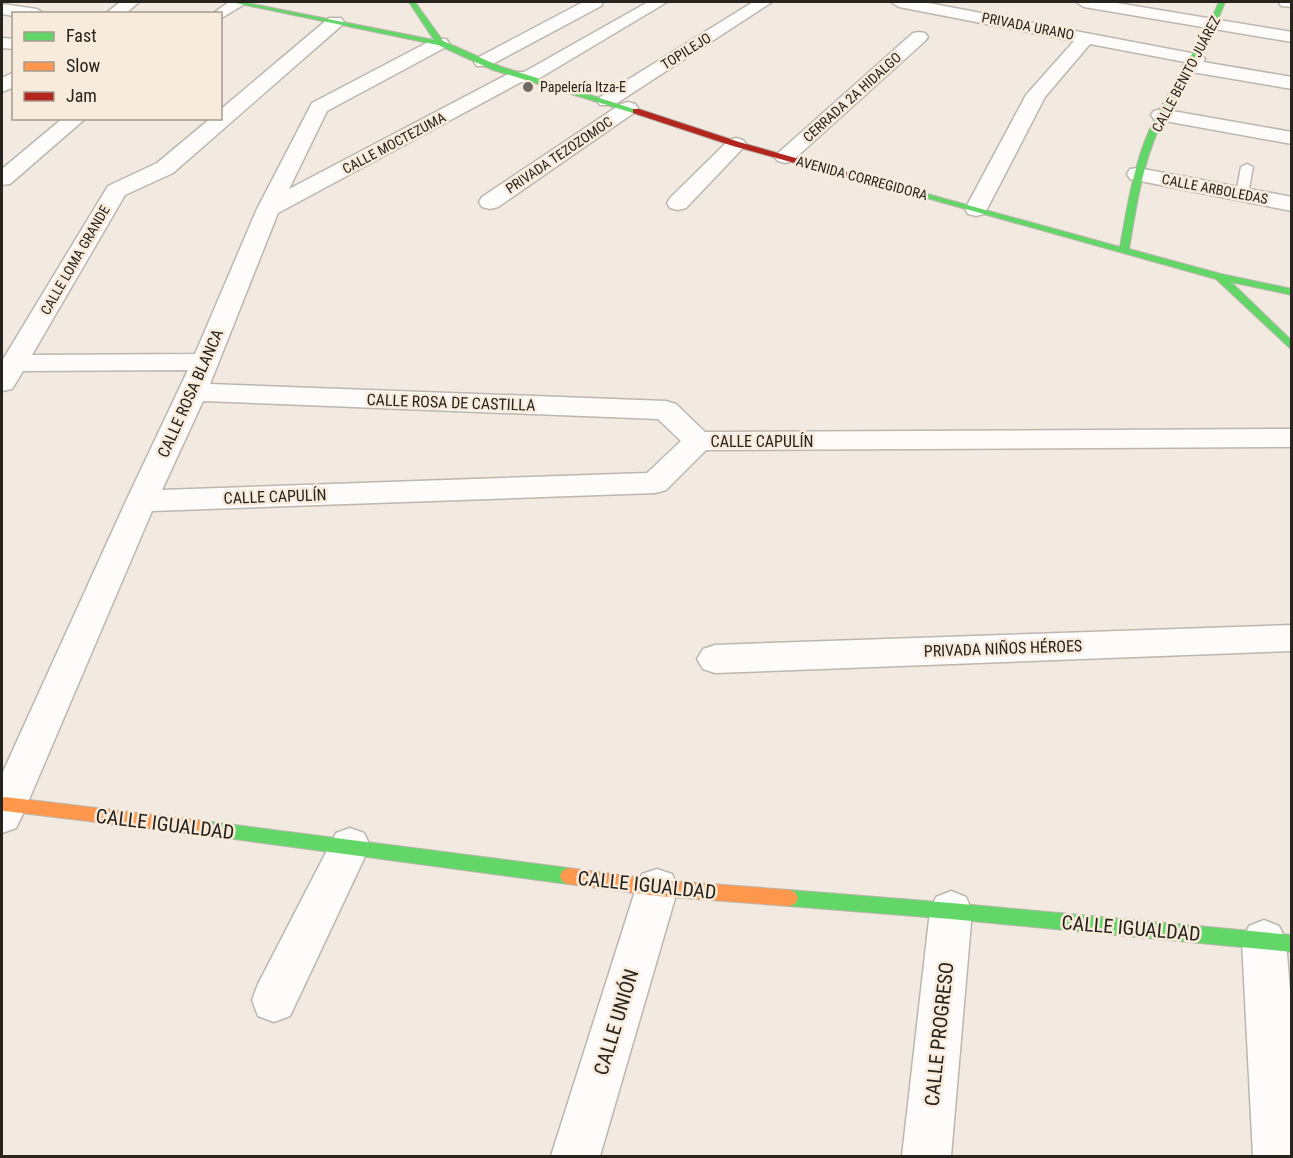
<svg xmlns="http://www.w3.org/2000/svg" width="1293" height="1158" font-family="'Roboto Condensed',sans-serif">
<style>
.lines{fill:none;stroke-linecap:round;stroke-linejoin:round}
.lane-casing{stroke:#bcb6af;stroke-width:3}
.street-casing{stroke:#bcb6af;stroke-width:3}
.fast-casing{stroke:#bcb6af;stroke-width:2}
.slow-casing{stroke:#bcb6af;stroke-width:2}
.jam-casing{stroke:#bcb6af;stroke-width:2}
.lane{fill:#fdfcfa;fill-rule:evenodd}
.street{fill:#fdfcfa;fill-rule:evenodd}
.fast{fill:#63d668;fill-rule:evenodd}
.slow{fill:#ff974d;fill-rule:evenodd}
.jam{fill:#b3261e;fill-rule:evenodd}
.poi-dot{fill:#6e6962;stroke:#f8ebdb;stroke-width:2}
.labels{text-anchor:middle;stroke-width:5;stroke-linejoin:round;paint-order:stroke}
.far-street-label{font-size:14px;fill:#27231d;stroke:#f8ebdb}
.far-poi-label{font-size:14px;fill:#27231d;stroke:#f8ebdb;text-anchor:start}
.street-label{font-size:16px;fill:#27231d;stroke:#f8ebdb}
.near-street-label{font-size:20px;fill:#27231d;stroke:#f8ebdb}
</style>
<rect width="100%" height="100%" fill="#f2eae1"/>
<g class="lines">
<defs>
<path id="lane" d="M1247 164 1253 167 1248 194 1242 198 1236 194 1241 167Z"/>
<g id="street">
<path d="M120 2H139L125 14H105Z"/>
<path d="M229 2H248L220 19V14H212Z"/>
<path d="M583 2H603L601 6 489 66H477L474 62 477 58Z"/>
<path d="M648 2H667L533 82H521L278 213 210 384 666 401 676 404 705 432 1292 429V447L706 450 666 490 655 493 152 511 22 816 16 828 2 833V774L126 501 188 370 23 371 12 389 2 391V361L108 186 157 163 211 118H220V110L329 18H341L344 22 341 26 173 173 125 195 32 355 195 354 257 209 312 103 434 39H446L449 43 446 47 327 111 289 189 512 72H524ZM203 401 658 419 681 441 647 473 162 490Z"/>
<path d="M753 2H772L614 105H600L597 101 600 97Z"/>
<path d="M891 2H923L1196 54 1202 55 1205 59 1203 62 1292 77V89L1192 72 1185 70 1183 66 1185 62 1090 44 1045 97 987 209 984 214 976 216 968 214 965 209 1026 95 1074 41 899 7Z"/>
<path d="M1076 2H1111L1292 32V42L1084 7Z"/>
<path d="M1279 2H1292V7L1281 6Z"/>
<path d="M2 4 37 9 45 14H14V16L2 14Z"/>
<path d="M919 32 925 33 928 37 925 41 792 161 785 163 778 161 774 157 778 153 913 33Z"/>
<path d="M2 38 14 39V49L2 48Z"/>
<path d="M14 72V87L2 92V78Z"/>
<path d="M628 102 635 104 638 108 635 112 498 207 490 209 482 207 479 202 482 197 621 104Z"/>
<path d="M1161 109 1292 132V144L1154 119 1151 115 1154 111Z"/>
<path d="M63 118H86L10 184 2 185V169Z"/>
<path d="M736 138 743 140 746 144 743 148 686 208 678 210 670 208 667 203 670 198 729 140Z"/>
<path d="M1138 168 1292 197V211L1130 179 1127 174 1130 169Z"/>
<path d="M1292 625V651L715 673 703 669 697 659 703 649 715 645Z"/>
<path d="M350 828 364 833 370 846 290 1016 274 1022 258 1016 252 1000 258 984 336 833Z"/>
<path d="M657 869 672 874 678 888 600 1156H551L636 888 642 874Z"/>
<path d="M951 891 966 897 972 911 951 1156H902L930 911 936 897Z"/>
<path d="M1264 920 1279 926 1286 941 1292 1015V1156H1253L1242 941 1249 926Z"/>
</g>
<g id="fast">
<path d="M231 2H242L434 40 409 2H415L443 41 499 66 640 111 633 113 493 70 438 45Z"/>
<path d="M1219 2H1225C1208 47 1179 85 1159 128 1142 166 1136 208 1129 249L1221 274 1292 289V295L1231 282 1292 341V350L1216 279 905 192 913 190 1120 247C1127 208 1133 168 1149 131 1169 86 1200 48 1219 2Z"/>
<path d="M204 821 568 868 574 871 576 876 574 881 568 884 204 835 198 833 196 828 198 823Z"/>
<path d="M789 890 951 903 1292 935V952L951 919 789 906 783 904 780 898 783 892Z"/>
</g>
<g id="slow">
<path d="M5 797 204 821 210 823 212 828 210 833 204 835 5 811 2 810V798Z"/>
<path d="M568 868 657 880 789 890 795 892 798 898 795 904 789 906 657 896 568 884 562 881 560 876 562 871Z"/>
</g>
<path id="jam" d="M633 109H639L739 142 915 192 907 194 733 146 633 113Z"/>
</defs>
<use href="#lane" class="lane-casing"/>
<use href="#street" class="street-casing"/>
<use href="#fast" class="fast-casing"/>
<use href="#slow" class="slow-casing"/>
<use href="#jam" class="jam-casing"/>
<use href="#lane" class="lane"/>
<use href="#street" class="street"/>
<use href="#fast" class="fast"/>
<use href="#slow" class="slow"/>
<use href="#jam" class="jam"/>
</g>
<circle class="poi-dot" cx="528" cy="87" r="6"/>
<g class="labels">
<g class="far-street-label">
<text transform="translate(1028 26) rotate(11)" y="5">PRIVADA URANO</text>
<text transform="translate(686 51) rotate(-32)" y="5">TOPILEJO</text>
<text transform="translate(1186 74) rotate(-62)" y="5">CALLE BENITO JUÁREZ</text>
<text transform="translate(852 97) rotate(-42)" y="5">CERRADA 2A HIDALGO</text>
<text transform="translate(394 143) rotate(-28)" y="5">CALLE MOCTEZUMA</text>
<text transform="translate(559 155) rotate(-34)" y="5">PRIVADA TEZOZOMOC</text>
<text transform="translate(862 178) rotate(15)" y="5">AVENIDA CORREGIDORA</text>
<text transform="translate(1215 189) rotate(11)" y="5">CALLE ARBOLEDAS</text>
<text transform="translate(75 260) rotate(-60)" y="5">CALLE LOMA GRANDE</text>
</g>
<g class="far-poi-label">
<text x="540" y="92">Papelería Itza-E</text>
</g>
<g class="street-label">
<text transform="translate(190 393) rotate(-66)" y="6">CALLE ROSA BLANCA</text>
<text transform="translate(451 402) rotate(2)" y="6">CALLE ROSA DE CASTILLA</text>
<text x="762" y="447">CALLE CAPULÍN</text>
<text transform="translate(275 496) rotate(-2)" y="6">CALLE CAPULÍN</text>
<text transform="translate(1003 648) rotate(-2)" y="6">PRIVADA NIÑOS HÉROES</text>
</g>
<g class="near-street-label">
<text transform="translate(165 824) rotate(7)" y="7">CALLE IGUALDAD</text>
<text transform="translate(647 885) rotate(6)" y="7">CALLE IGUALDAD</text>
<text transform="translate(1131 928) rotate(5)" y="7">CALLE IGUALDAD</text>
<text transform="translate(616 1022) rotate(-73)" y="7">CALLE UNIÓN</text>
<text transform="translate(939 1034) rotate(-84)" y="7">CALLE PROGRESO</text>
</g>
</g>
<rect width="1293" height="1158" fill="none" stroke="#27231d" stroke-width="6"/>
<rect x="12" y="12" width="210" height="108" fill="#f8ebdb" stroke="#a49b8f" stroke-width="1.5"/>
<rect x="24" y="32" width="30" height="9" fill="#63d668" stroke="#a49b8f" stroke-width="1.5"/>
<text x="66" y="42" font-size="18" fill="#27231d">Fast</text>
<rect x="24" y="62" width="30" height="9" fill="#ff974d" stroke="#a49b8f" stroke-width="1.5"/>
<text x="66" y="72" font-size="18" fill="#27231d">Slow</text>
<rect x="24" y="92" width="30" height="9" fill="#b3261e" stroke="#a49b8f" stroke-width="1.5"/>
<text x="66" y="102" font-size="18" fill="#27231d">Jam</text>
</svg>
